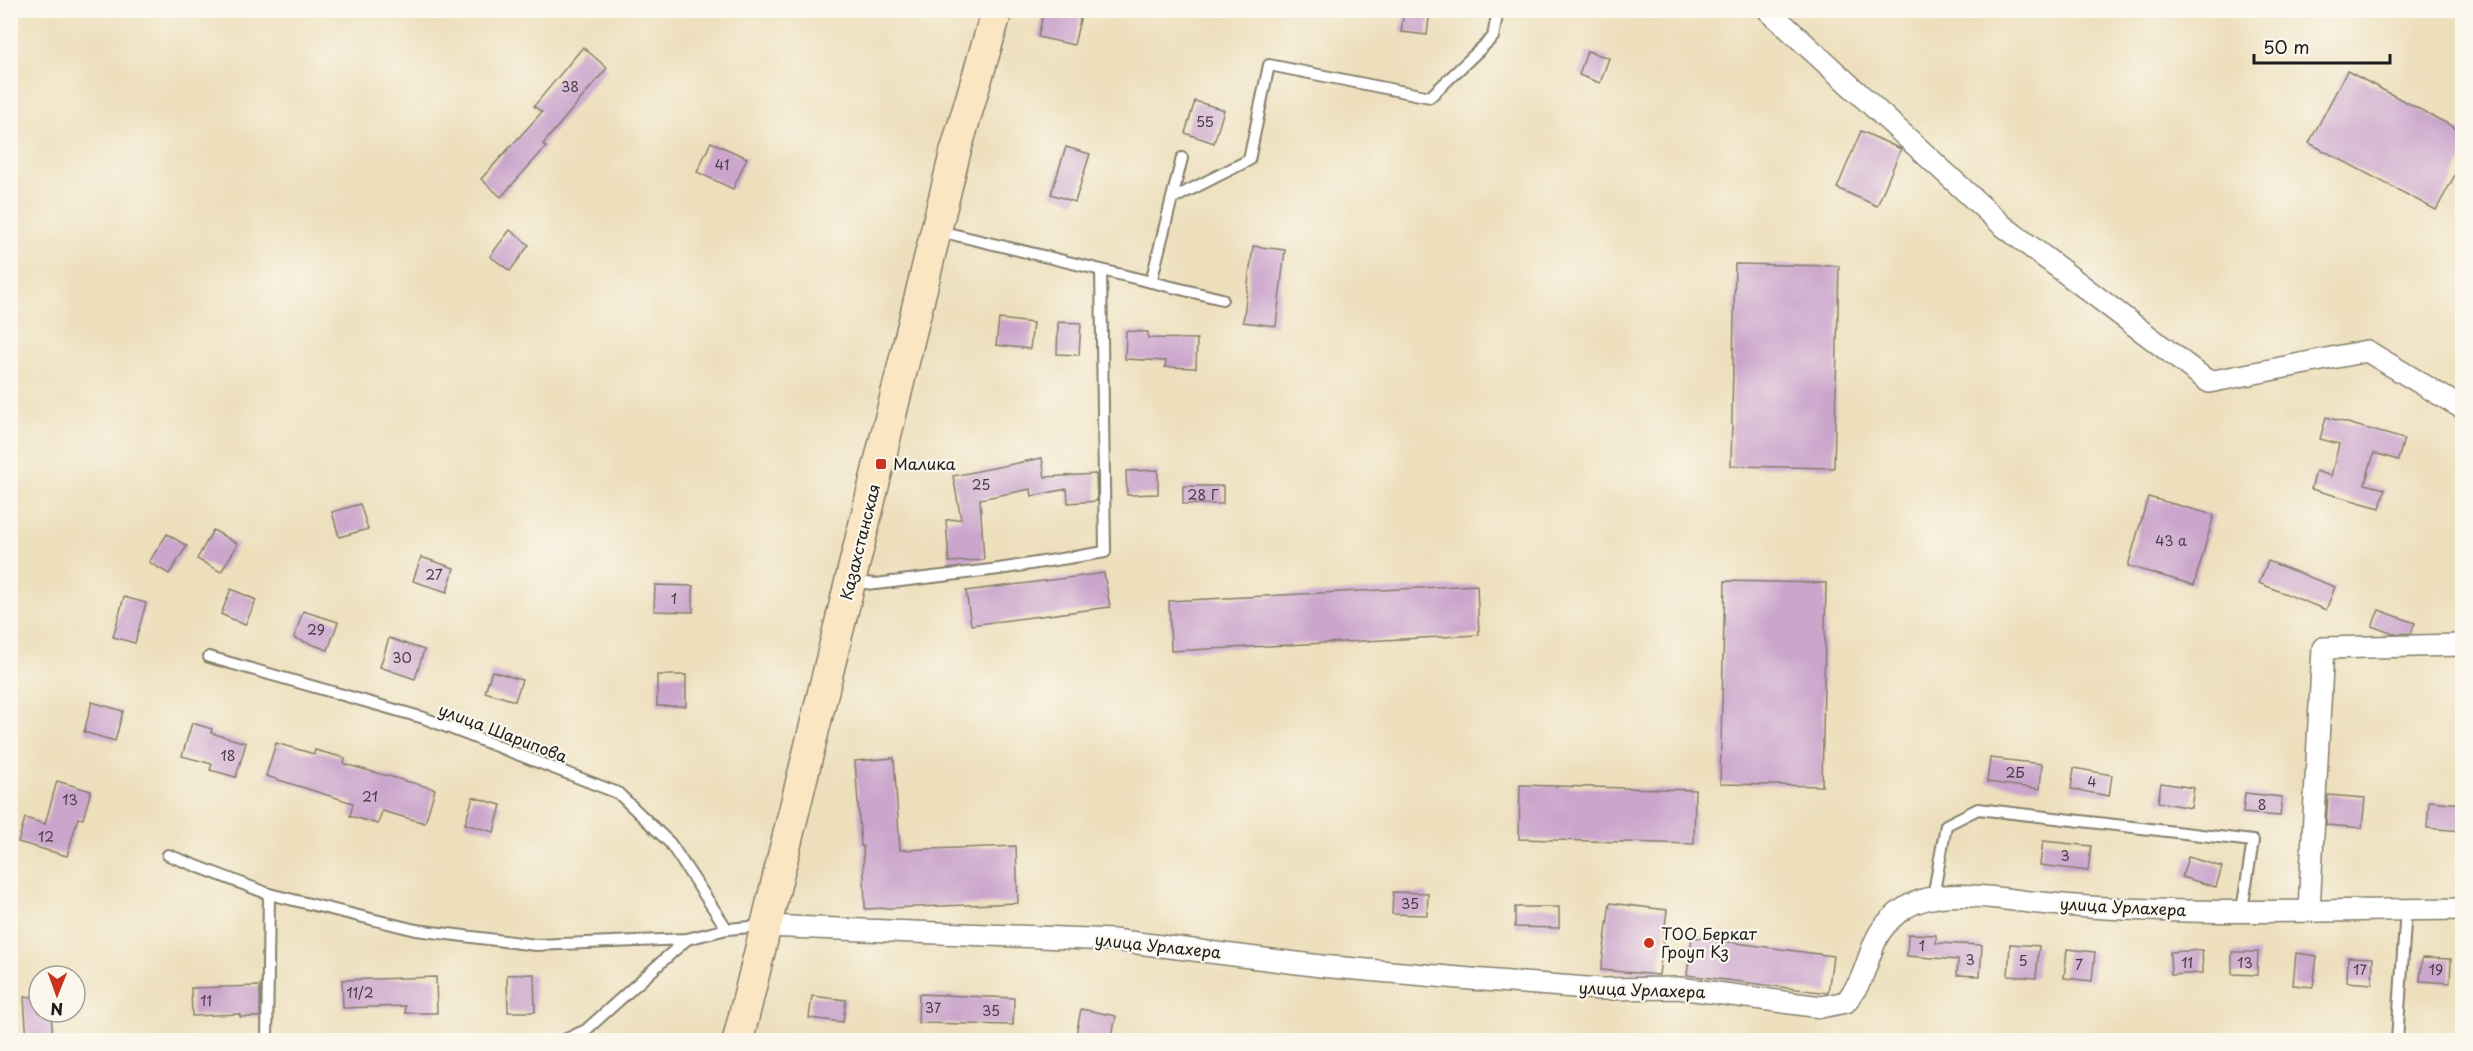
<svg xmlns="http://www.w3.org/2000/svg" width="2473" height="1051" font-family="'Playpen Sans',sans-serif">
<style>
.building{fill:#cba5cc}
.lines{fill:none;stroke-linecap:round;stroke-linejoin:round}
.service-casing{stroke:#847e6c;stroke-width:14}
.minor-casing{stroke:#847e6c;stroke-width:24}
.secondary-casing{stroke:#847e6c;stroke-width:33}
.service{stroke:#fff;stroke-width:10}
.minor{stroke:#fff;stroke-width:21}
.secondary{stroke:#fbe6c4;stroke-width:30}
.poi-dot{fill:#c8321e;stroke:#fbf7ec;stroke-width:2}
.labels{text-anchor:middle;stroke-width:4.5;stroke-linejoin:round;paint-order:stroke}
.number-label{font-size:14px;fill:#483e48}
.poi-label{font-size:16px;fill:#1c1c1c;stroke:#fbf7ec;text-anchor:start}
.street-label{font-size:16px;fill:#1c1c1c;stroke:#fbf7ec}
</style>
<rect width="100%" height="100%" fill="#fbf7ec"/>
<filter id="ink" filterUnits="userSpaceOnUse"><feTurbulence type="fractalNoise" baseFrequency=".0167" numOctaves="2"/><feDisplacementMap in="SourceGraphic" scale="12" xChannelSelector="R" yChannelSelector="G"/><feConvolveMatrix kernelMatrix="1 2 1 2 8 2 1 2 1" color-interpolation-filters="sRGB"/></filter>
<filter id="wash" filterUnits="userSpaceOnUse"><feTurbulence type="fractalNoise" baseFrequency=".008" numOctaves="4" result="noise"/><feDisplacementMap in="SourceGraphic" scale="24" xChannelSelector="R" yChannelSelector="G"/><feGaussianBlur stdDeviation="1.35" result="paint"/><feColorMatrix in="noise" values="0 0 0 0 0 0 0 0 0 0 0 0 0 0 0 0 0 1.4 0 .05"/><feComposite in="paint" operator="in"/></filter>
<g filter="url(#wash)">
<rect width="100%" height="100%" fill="#eddfbc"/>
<g id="blocks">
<g class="building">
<path d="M1044 10H1061L1081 15 1074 45 1038 37Z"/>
<path d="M1404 10H1430L1427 35 1401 32Z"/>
<path d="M583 47 607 68 543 144 546 147 501 197 481 179 542 112 534 106Z"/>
<path d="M1587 51 1609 58 1600 83 1579 75Z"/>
<path d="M2347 71 2463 132V160L2436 210 2309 143Z"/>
<path d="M1195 101 1224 110 1214 143 1185 133Z"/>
<path d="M1861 131 1901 149 1877 206 1837 188Z"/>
<path d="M711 142 747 158 733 189 697 172Z"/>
<path d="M1066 147 1090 154 1075 202 1051 194Z"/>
<path d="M510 230 529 245 510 271 490 256Z"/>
<path d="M1253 246 1285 250 1276 326 1243 322Z"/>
<path d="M1735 264 1839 266 1834 468 1731 466Z"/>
<path d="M999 319 1033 323 1030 349 996 345Z"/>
<path d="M1058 322 1081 323 1079 355 1057 354Z"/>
<path d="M1126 331 1148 332V338L1197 339 1196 368 1165 367 1166 361 1125 359Z"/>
<path d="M2326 417 2404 439 2398 460 2374 453 2365 484 2385 489 2380 508 2311 489 2316 471 2331 476 2339 444 2320 439Z"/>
<path d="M1042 458 1045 477 1096 474 1097 501 1068 503 1067 489 1032 496 1031 489 980 499 984 560 949 562 946 520 961 519 953 476Z"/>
<path d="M1158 470V494L1127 495 1126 471Z"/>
<rect x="1183" y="486" width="40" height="18"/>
<path d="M2148 497 2214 515 2194 585 2128 566Z"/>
<path d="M360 504 368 529 339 537 332 512Z"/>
<path d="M213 530 238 544 221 572 197 559Z"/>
<path d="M167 534 187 546 169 574 149 562Z"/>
<path d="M421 557 454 568 447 592 413 581Z"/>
<path d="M2268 561 2335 587 2326 610 2259 583Z"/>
<path d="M1104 573 1110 607 971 625 966 591Z"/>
<path d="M1725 581 1826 583 1822 786 1720 784Z"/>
<path d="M655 585 693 586V612L654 611Z"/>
<path d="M1477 585 1479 635 1171 651 1169 601Z"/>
<path d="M231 589 256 600 245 625 221 614Z"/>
<path d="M124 597 146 603 135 643 113 637Z"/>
<path d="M2379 610 2415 623 2411 633 2393 634 2372 626Z"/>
<path d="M303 611 338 622 328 650 294 638Z"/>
<path d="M389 638 424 650 415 679 380 667Z"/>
<path d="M492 671 522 680 515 701 485 692Z"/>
<rect x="657" y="675" width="29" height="31"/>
<path d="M92 702 123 711 115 741 84 732Z"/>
<path d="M192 723 212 729 211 733 246 743 236 777 210 770 212 764 182 756Z"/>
<path d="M276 743 314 754 315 750 345 758 344 764 435 789 425 823 382 811 378 824 350 816 353 803 266 776Z"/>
<path d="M894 758 900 850 1016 846 1018 903 865 909 863 846H861L855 761Z"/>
<path d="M1990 758 2042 764 2040 789 1987 782Z"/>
<path d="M2074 768 2112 775 2109 796 2071 789Z"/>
<path d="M57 781 91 791 83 819 78 818 67 856 18 842 25 818 45 824Z"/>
<path d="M2161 783 2194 788 2191 808 2158 802Z"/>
<path d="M1520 785 1695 790 1694 844 1519 839Z"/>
<path d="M2245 793 2282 797 2280 816 2243 813Z"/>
<path d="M2328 795 2365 798 2362 828 2326 825Z"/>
<path d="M473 797 501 805 494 832 465 824Z"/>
<path d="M2429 801 2462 804 2460 831 2427 828Z"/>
<path d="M2043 841 2091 846 2088 871 2040 865Z"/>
<path d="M2188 857 2222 867 2216 887 2182 877Z"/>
<path d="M1393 892 1428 893 1427 915 1392 914Z"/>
<path d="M1610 903 1667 910 1659 975 1601 970Z"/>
<path d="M1515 907H1559V928L1515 927Z"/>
<path d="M1908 934 1936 935V943L1982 945 1980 976 1957 975 1958 960 1907 956Z"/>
<path d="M1692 937 1833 956 1828 993 1687 975Z"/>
<path d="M2010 944 2039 946 2036 978 2008 976Z"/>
<path d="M2067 949 2095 952 2092 981 2064 978Z"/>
<path d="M2202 950 2203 973 2171 975 2170 952Z"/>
<path d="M2232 952H2258L2257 975 2232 974Z"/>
<path d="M2296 953 2317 956 2313 987 2293 985Z"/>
<path d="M2348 957 2373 958 2372 984 2347 982Z"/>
<path d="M2422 958 2451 959 2450 983 2420 981Z"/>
<path d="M534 974 535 1012H508L507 975Z"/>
<path d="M436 977 437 1013H405V1006L343 1008 342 980Z"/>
<path d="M260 986V1017H240V1014L192 1016 191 988Z"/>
<path d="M919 994 1014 998 1013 1025 918 1023Z"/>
<path d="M39 996V1012H51L53 1041H27L24 997Z"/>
<path d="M812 996 846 1000 843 1022 809 1018Z"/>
<path d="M1081 1009 1116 1016 1111 1041 1076 1035Z"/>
</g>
</g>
</g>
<g filter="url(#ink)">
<use href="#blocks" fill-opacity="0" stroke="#847e6c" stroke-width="1.5"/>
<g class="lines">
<defs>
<g id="service">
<path d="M1172 199 1249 160 1269 65 1430 97 1493 37 1498 10"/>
<path d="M939 231 1222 299"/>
<path d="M1151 282 1182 158"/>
<path d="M853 582 876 584 999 569 1105 552 1101 270"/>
<path d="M209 657 424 718 618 793 670 843 727 929"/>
<path d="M168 855 269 894 416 930 536 945 687 939 727 929 763 926"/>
<path d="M1933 897 1946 825 1978 809 2253 841 2242 910"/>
<path d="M267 1040 269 894"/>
<path d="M564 1040 586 1030 687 939"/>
<path d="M2397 1040 2406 909"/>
</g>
<g id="minor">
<path d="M1768 10 2002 225 2209 382 2367 351 2462 408"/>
<path d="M2309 910 2323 648 2462 645"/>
<path d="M765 926 1113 940 1321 966 1471 979 1600 989 1679 988 1821 1007 1846 1002C1850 996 1855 990 1859 983 1874 952 1871 930 1905 908 1938 887 1994 898 2030 902 2174 917 2319 910 2462 909"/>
</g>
<path id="secondary" d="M738 1040 955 153 997 10"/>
</defs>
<use href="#service" class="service-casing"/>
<use href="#minor" class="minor-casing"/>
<use href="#secondary" class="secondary-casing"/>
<use href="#service" class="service"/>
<use href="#minor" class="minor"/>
<use href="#secondary" class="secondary"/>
</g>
</g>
<g class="poi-dot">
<rect x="875" y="458" width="12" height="12" rx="3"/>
<circle cx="1649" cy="943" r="6"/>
</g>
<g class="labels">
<g class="number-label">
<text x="570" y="92">38</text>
<text x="1205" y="127">55</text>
<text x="722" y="170">41</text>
<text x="981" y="490">25</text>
<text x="1203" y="500">28 Г</text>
<text x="2171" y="546">43 а</text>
<text x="434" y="580">27</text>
<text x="674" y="604">1</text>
<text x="316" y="635">29</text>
<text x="402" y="663">30</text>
<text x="228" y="761">18</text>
<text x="2015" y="778">2Б</text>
<text x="2092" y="787">4</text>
<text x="370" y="802">21</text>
<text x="70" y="805">13</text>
<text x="2262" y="810">8</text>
<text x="46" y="842">12</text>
<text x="2065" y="861">3</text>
<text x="1410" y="909">35</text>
<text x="1922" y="951">1</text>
<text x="1970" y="965">3</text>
<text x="2023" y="966">5</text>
<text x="2187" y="968">11</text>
<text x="2245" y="968">13</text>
<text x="2079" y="970">7</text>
<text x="2360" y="975">17</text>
<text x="2436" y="975">19</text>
<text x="360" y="998">11/2</text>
<text x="206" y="1006">11</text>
<text x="933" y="1013">37</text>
<text x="991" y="1016">35</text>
</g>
<g class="poi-label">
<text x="893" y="470">Малика</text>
<text x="1661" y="940">ТОО Беркат<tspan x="1661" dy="18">Гроуп Кз</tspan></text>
</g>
<g class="street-label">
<text transform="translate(860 542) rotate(-76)" y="6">Казахстанская</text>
<text transform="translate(503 733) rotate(21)" y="6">улица Шарипова</text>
<text transform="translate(2123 907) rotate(3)" y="6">улица Урлахера</text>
<text transform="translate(1158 946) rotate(6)" y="6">улица Урлахера</text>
<text transform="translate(1642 990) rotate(2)" y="6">улица Урлахера</text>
</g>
</g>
<rect width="2473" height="1051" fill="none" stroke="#fbf7ec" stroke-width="36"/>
<g transform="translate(57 994) rotate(181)"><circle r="28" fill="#fbf7ec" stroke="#a29f99" stroke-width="1.5"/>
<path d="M0-4.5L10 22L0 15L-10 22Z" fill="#c8321e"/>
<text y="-9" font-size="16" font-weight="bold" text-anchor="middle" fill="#1c1c1c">N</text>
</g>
<path d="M2254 54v9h136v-9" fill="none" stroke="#1c1c1c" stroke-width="3"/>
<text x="2263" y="54" font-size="18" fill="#1c1c1c" stroke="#fbf7ec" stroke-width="4.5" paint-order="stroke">50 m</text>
</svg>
